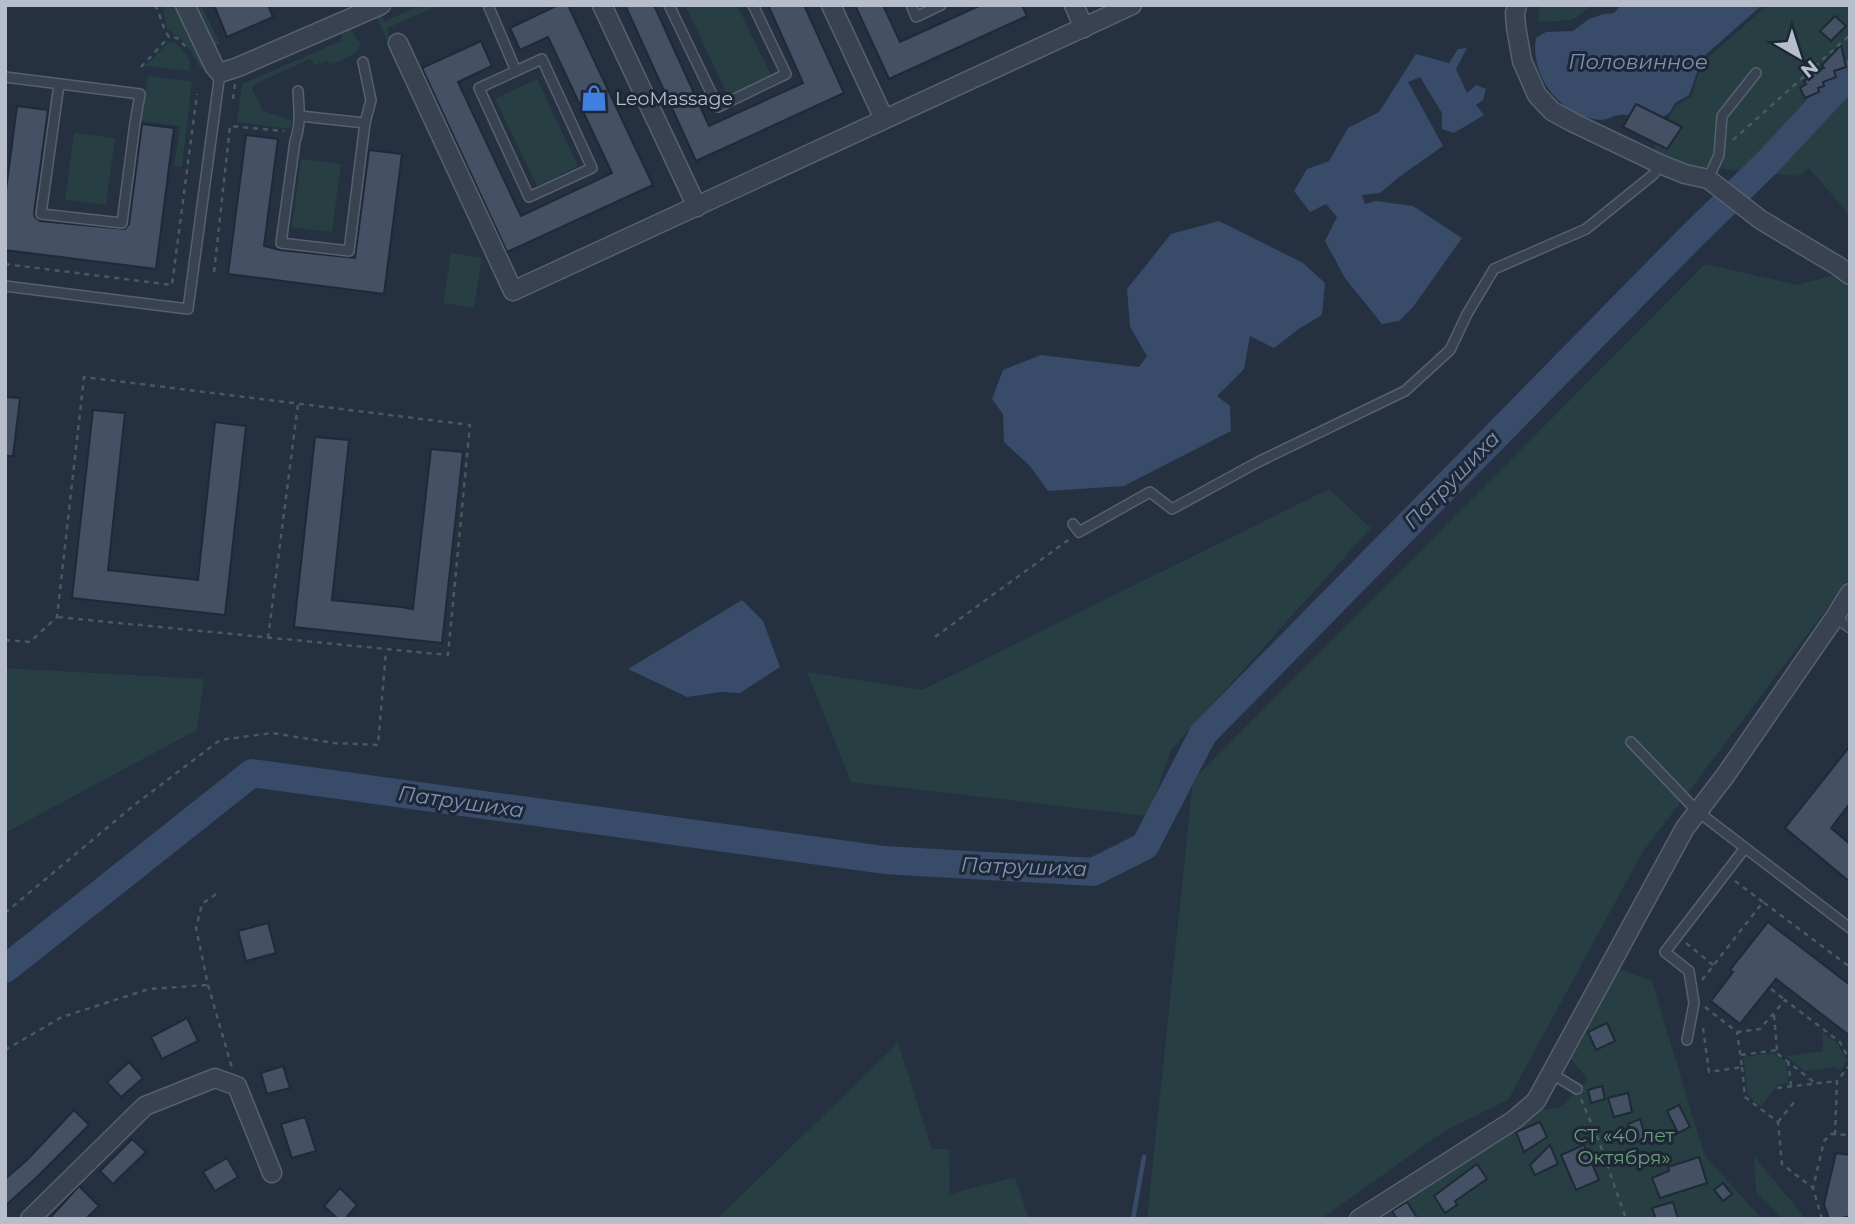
<svg xmlns="http://www.w3.org/2000/svg" width="1855" height="1224" font-family="Montserrat,sans-serif">
<style>
.green{fill:#273e42}
.water{fill:#384b69}
.lines{fill:none;stroke-linecap:round;stroke-linejoin:round}
.stream{stroke:#384b69;stroke-width:4.5}
.river{stroke:#384b69;stroke-width:28}
.building{fill:#445063;stroke:#202938;stroke-width:2}
.lane-casing{stroke:#57606e;stroke-width:12}
.street-casing{stroke:#57606e;stroke-width:21}
.path{stroke:#455b5f;stroke-width:2.5;stroke-dasharray:5 5;stroke-linecap:butt}
.lane{stroke:#394251;stroke-width:9}
.street{stroke:#394251;stroke-width:18}
.labels{text-anchor:middle;stroke-width:6;stroke-linejoin:round;paint-order:stroke}
.poi-label{font-size:19px;fill:#b6bdcb;stroke:#1e2736;text-anchor:start}
.park-label{font-size:19px;fill:#6c9d79;stroke:#1e2736}
.water-label{font-size:21px;font-style:italic;fill:#7c92b3;stroke:#1e2736}
</style>
<rect width="100%" height="100%" fill="#253041"/>
<g class="green">
<path d="M163 5H177L206 67 200 68C193 51 183 39 167 29Z"/>
<path d="M193 5H201L220 44 213 48Z"/>
<path d="M421 5H440L387 28 389 38 387 40 375 14H380L385 21Z"/>
<path d="M689 5H737L771 75 728 96 686 7Z"/>
<path d="M1540 5H1593L1572 20 1538 22Z"/>
<path d="M1768 5H1850V262L1849 215 1809 168 1798 176 1714 168 1699 170 1652 152 1670 115 1677 105 1692 96 1697 77 1705 60Z"/>
<path d="M343 29H350L360 43C359 56 341 60 330 65L327 61 315 65 310 59 253 85 252 89 263 111 292 120 291 129 237 122 242 84 341 41 342 38 340 31Z"/>
<path d="M169 42H174C182 50 194 59 189 71L145 66Z"/>
<path d="M148 76 192 81 182 167 174 166 180 126 141 121Z"/>
<path d="M537 79 578 166 537 186 495 99Z"/>
<path d="M74 133 115 138 106 205 65 200Z"/>
<path d="M301 159 341 164 332 232 292 227Z"/>
<path d="M451 253 482 258 474 308 443 303Z"/>
<path d="M1705 264 1797 285 1835 275 1850 287V578L1642 853 1508 1100 1446 1130 1321 1219H1147L1193 780Z"/>
<path d="M1329 489 1371 528 1171 750 1148 816 851 782 807 672 922 690Z"/>
<path d="M5 668 204 679 197 730 5 833Z"/>
<path d="M1619 969 1652 981 1704 1154 1762 1219H1379L1537 1111 1560 1107 1588 1080 1569 1056Z"/>
<path d="M1822 1032 1838 1044 1847 1061 1840 1071 1834 1067 1804 1071 1786 1056 1823 1051Z"/>
<path d="M898 1043 932 1149H949L950 1194 1015 1177 1029 1219H717Z"/>
<path d="M1773 1053 1786 1062 1788 1083 1777 1085 1761 1106 1748 1096 1743 1057Z"/>
<path d="M1754 1156 1806 1219H1783L1756 1193Z"/>
</g>
<g class="water">
<path d="M1621 5H1762L1702 58 1689 95 1675 103 1670 112 1658 121C1646 119 1631 114 1620 115 1609 116 1608 122 1594 119 1557 112 1530 74 1536 38L1546 32 1573 31 1589 19 1604 14 1614 13Z"/>
<path d="M1467 48 1456 69 1467 93 1476 85 1486 89 1483 100 1476 105 1484 115 1454 133 1442 129V113L1420 77 1408 82 1443 146 1399 177 1380 193 1362 195 1365 204 1376 201 1413 206 1462 238 1413 307 1399 321 1382 324 1345 278 1325 241 1337 217 1326 204 1310 212 1294 191 1307 169 1329 161 1348 128 1379 112 1416 54 1449 63 1458 49Z"/>
<path d="M1219 221 1303 263 1325 283 1322 315 1300 328 1274 348 1250 336 1244 369 1217 396 1230 406 1231 431 1124 486 1048 491 1030 466 1004 442 1003 414 992 399 1003 370 1041 355 1139 367 1147 356 1130 327 1127 289 1171 234Z"/>
<path d="M742 600 763 621 780 667 740 693 721 692 687 697 628 669Z"/>
</g>
<g class="lines">
<path class="stream" d="M1133 1219 1144 1157"/>
<path class="river" d="M5 969 252 773 884 860 1093 872 1145 846 1203 734 1692 236 1768 162 1850 74"/>
</g>
<g class="building">
<path d="M214 5H268L273 17 227 37Z"/>
<path d="M558 5H568L653 185 507 252 422 68 481 41 492 66 458 82 521 216 612 173 548 37 520 50 510 28Z"/>
<path d="M625 5H654L709 126 803 83 768 5H804L844 93 696 161Z"/>
<path d="M855 5H883L900 42 981 5H1022L1027 16 889 79Z"/>
<path d="M1835 16 1846 26 1831 41 1820 31Z"/>
<path d="M1841 45 1846 67 1834 71 1836 77 1823 82 1824 86 1818 88 1819 92 1805 98 1800 88 1806 84 1804 81 1813 76 1811 73 1824 68 1822 65Z"/>
<path d="M1636 104 1682 127 1667 149 1623 127Z"/>
<path d="M17 106 48 110 34 213 35 217 40 221 125 229 129 224 142 124 174 128 156 269 5 250V198Z"/>
<path d="M246 135 278 139 264 246 280 250 355 258 369 150 402 154 384 294 228 274Z"/>
<path d="M5 397 20 398 13 456H5Z"/>
<path d="M93 410 125 413 108 570 198 580 215 422 246 426 225 615 72 598Z"/>
<path d="M315 437 349 440 332 600 401 607 413 609 431 449 463 452 442 643 294 627Z"/>
<path d="M1850 746V803L1831 828 1850 844V882L1785 828Z"/>
<path d="M1768 922 1850 985V1036L1776 979 1740 1024 1711 1001 1733 972 1730 970Z"/>
<path d="M268 923 276 953 246 961 238 931Z"/>
<path d="M187 1018 198 1041 162 1059 151 1037Z"/>
<path d="M1607 1023 1615 1041 1596 1050 1588 1032Z"/>
<path d="M129 1062 143 1078 121 1097 107 1082Z"/>
<path d="M283 1066 290 1088 267 1094 261 1073Z"/>
<path d="M1602 1086 1605 1099 1591 1103 1588 1090Z"/>
<path d="M1628 1093 1632 1112 1614 1117 1608 1098Z"/>
<path d="M1679 1105 1690 1127 1678 1133 1667 1111Z"/>
<path d="M74 1110 89 1125 36 1178 5 1206V1179L27 1160Z"/>
<path d="M305 1117 316 1151 292 1158 281 1124Z"/>
<path d="M1640 1119 1646 1139 1634 1143 1628 1124Z"/>
<path d="M1540 1122 1547 1137 1524 1152 1516 1132Z"/>
<path d="M132 1139 146 1152 113 1184 100 1171Z"/>
<path d="M1550 1145 1558 1164 1535 1175 1530 1165Z"/>
<path d="M1584 1145 1599 1180 1576 1190 1561 1155Z"/>
<path d="M1836 1153 1850 1155V1216L1839 1219H1829L1824 1204Z"/>
<path d="M1699 1157 1707 1183 1660 1198 1652 1178 1669 1171 1668 1167Z"/>
<path d="M227 1158 238 1177 215 1191 203 1172Z"/>
<path d="M1477 1164 1487 1179 1455 1201 1457 1205 1445 1213 1434 1196Z"/>
<path d="M1723 1183 1732 1194 1723 1201 1714 1190Z"/>
<path d="M79 1186 99 1206 86 1219H49Z"/>
<path d="M340 1188 357 1205 345 1219H338L324 1206Z"/>
<path d="M1407 1202 1418 1219H1397L1392 1211Z"/>
<path d="M1673 1202 1678 1219H1656L1652 1208Z"/>
</g>
<g class="lines">
<defs>
<g id="lane">
<path d="M488 5 516 71"/>
<path d="M669 5 718 107 786 74 753 5"/>
<path d="M911 5 916 17 941 5"/>
<path d="M542 59 592 168 529 197 479 88Z"/>
<path d="M5 77 140 94 135 123 122 223 41 214 59 84"/>
<path d="M298 91C299 108 301 125 295 141L281 243 349 251 365 123 371 100 363 62"/>
<path d="M300 116 365 123"/>
<path d="M1708 179 1719 155 1722 116 1756 73"/>
<path d="M5 286 188 309 220 73"/>
<path d="M1073 524 1079 532 1150 492 1172 509 1258 462 1405 391 1450 350 1467 314 1494 269 1586 229 1654 174 1660 164"/>
<path d="M1835 617 1850 628"/>
<path d="M1631 742 1697 811 1850 928"/>
<path d="M1687 1040 1694 1003 1689 971 1665 952 1745 848"/>
<path d="M1552 1074 1577 1089"/>
</g>
<g id="street">
<path d="M185 5 214 66 220 73 238 67 381 5"/>
<path d="M602 5 697 207"/>
<path d="M831 5 884 119"/>
<path d="M1074 5 1084 28"/>
<path d="M1517 5 1515 13 1516 27 1522 61 1537 95 1552 111 1574 123 1660 164 1685 174 1708 179 1761 220 1838 266 1850 275"/>
<path d="M398 43 513 291 1132 5"/>
<path d="M30 1219 145 1106 215 1078 237 1086 272 1173"/>
<path d="M1359 1219 1514 1120 1536 1101 1685 828 1725 776 1835 617 1850 593"/>
</g>
</defs>
<use href="#lane" class="lane-casing"/>
<use href="#street" class="street-casing"/>
<g class="path">
<path d="M155 5C161 15 163 30 169 37L177 38 186 47"/>
<path d="M141 67 169 37"/>
<path d="M233 99 235 84"/>
<path d="M1733 140 1850 35"/>
<path d="M5 264 172 285 197 94"/>
<path d="M214 272 230 126 284 131"/>
<path d="M935 637 1071 538"/>
<path d="M268 638 298 404"/>
<path d="M5 640 30 642 57 617 84 377 470 425 448 655 57 617"/>
<path d="M1735 881 1763 902"/>
<path d="M216 894 202 904 196 928 208 985 232 1068"/>
<path d="M5 913 133 806 220 740 272 733 334 743 378 745 386 651"/>
<path d="M1686 943 1713 965"/>
<path d="M1702 980 1763 902 1850 967"/>
<path d="M1771 989 1785 1000"/>
<path d="M1705 1007 1737 1032 1760 1029 1785 1000 1840 1042 1850 1061"/>
<path d="M1774 1015 1777 1050"/>
<path d="M1703 1028 1709 1072 1742 1067 1737 1032"/>
<path d="M5 1050 62 1017 149 989 208 985"/>
<path d="M1741 1055 1777 1050 1778 1054 1815 1083"/>
<path d="M1788 1061 1791 1085"/>
<path d="M1742 1067 1745 1097 1778 1122 1782 1164 1813 1188"/>
<path d="M1777 1088 1837 1081"/>
<path d="M1581 1099 1599 1141 1626 1219"/>
<path d="M1778 1122 1795 1101"/>
<path d="M1835 1135 1837 1081 1850 1065"/>
<path d="M1822 1219 1813 1188 1824 1141 1831 1134 1850 1135"/>
</g>
<use href="#lane" class="lane"/>
<use href="#street" class="street"/>
</g>
<defs>
<symbol id="shop-bare" viewBox="-9 -9 18 18"><path d="M-5-2.5h2.3a2.7 3.5 0 0 1 5.4 0H5L5.5 6h-11ZM-1.5-2.5h3a1.5 2.3 0 0 0-3 0Z" fill="#3f7fe0" stroke="#1e2736" stroke-width="2.5" paint-order="stroke"/></symbol>
</defs>
<g fill-rule="evenodd">
<use href="#shop-bare" x="575" y="79" width="38" height="38"/>
</g>
<g class="labels">
<g class="poi-label">
<text x="615" y="105">LeoMassage</text>
</g>
<g class="park-label">
<text x="1624" y="1142">СТ «40 лет<tspan x="1624" dy="22">Октября»</tspan></text>
</g>
<g class="water-label">
<text x="1638" y="69">Половинное</text>
<text transform="translate(1452 480) rotate(-46)" y="7">Патрушиха</text>
<text transform="translate(461 802) rotate(8)" y="7">Патрушиха</text>
<text transform="translate(1024 867) rotate(2)" y="7">Патрушиха</text>
</g>
</g>
<rect width="1855" height="1224" fill="none" stroke="#b6bdcb" stroke-width="14"/>
<g transform="translate(1799 56) rotate(141)" stroke="#1e2736" stroke-width="5" paint-order="stroke">
<path d="M0-5L12 26L0 18L-12 26Z" fill="#b6bdcb"/>
<text y="-10" font-size="19" font-weight="bold" text-anchor="middle" fill="#b6bdcb">N</text>
</g>
</svg>
